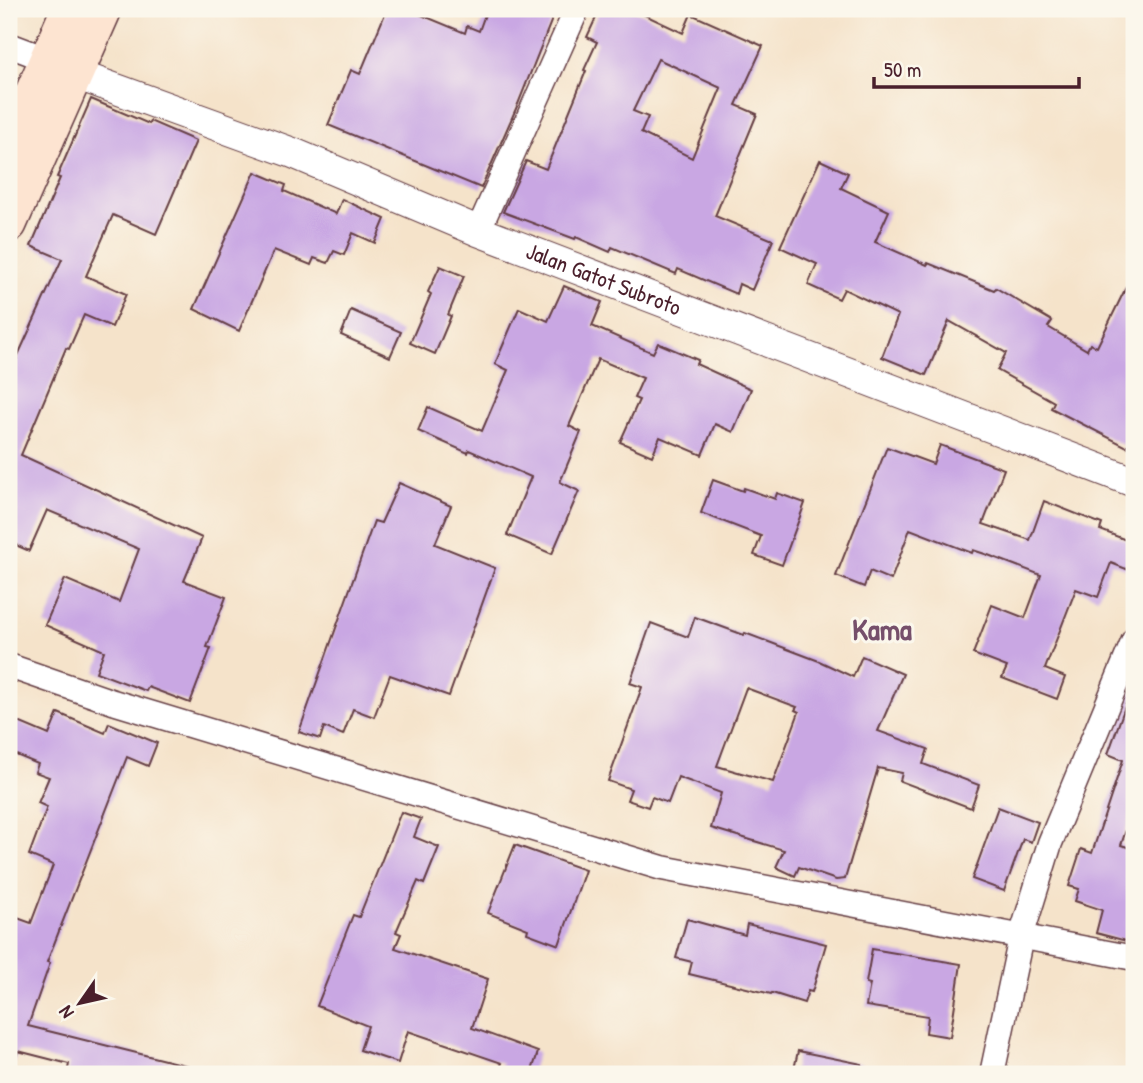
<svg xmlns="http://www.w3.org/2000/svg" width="1143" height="1083" font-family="'Patrick Hand',sans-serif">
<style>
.building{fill:#c9a7e3;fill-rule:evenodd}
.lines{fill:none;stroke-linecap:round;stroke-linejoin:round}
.minor-casing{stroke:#643c43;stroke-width:27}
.tertiary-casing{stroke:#643c43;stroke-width:32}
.secondary-casing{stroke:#643c43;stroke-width:38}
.minor{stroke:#fff;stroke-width:24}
.tertiary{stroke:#fff;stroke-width:30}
.secondary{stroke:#fde4d1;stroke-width:35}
.labels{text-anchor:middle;stroke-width:6;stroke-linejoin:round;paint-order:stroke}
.street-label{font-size:23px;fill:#4a1f2b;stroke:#fbf7ec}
.district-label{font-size:30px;font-weight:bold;fill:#764f6b;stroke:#fbf7ec}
</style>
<rect width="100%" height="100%" fill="#fbf7ec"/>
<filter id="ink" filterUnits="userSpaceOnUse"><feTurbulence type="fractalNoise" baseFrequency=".0143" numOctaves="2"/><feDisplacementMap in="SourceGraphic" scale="14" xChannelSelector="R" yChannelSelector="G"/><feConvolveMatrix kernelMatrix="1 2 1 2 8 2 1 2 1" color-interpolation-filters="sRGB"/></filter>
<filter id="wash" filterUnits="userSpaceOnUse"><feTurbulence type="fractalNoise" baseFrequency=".00686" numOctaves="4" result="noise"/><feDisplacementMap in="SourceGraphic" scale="28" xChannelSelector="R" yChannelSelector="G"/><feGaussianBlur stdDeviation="1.57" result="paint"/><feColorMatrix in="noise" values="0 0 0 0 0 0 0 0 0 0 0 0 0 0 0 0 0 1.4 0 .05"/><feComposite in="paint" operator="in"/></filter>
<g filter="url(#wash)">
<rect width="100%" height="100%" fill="#f5e3ca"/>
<g id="blocks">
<g class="building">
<path d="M387 9H407L465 33 467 26 479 31 487 9H556L518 104 481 188 328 125 351 70 360 74Z"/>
<path d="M600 9H632L683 33 691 14 763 46 736 105 757 114 715 216 773 240 752 290 739 284 736 294 678 269 676 274 612 247 610 252 576 237 575 239 503 212 526 161 546 169 586 71 584 70 597 42 587 37ZM658 59 721 88 692 158 641 133 648 117 633 111Z"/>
<path d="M91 99 149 124 150 121 196 141 156 234 113 215 86 276 126 294 112 327 84 315 69 349 66 348 21 455 202 538 184 581 226 597 207 647 211 648 190 703 148 687 146 691 96 672 104 651 45 625 65 579 119 602 139 549 47 510 29 551 9 542V375L62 259 31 246 60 178 57 177Z"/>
<path d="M820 160 848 173 841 188 889 211 875 242 927 265 928 263 994 290 996 288 1052 321 1048 327 1087 350 1090 344 1097 347 1134 271V433L1127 447 1051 408 1054 402 997 370 1006 353 949 321 926 375 882 357 898 315 844 289 839 299 808 285 817 264 780 247Z"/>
<path d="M255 172 286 185 284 191 336 214 342 199 385 219 375 243 353 233 344 255 334 251 328 263 314 258 311 265 274 250 239 331 194 309Z"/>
<path d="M440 266 464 276 448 315 451 316 435 354 410 343 431 294 428 292Z"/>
<path d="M564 286 602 302 592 326 653 353 658 343 698 360 696 364 751 389 733 432 715 424 702 455 660 437 652 456 620 442 639 400 634 398 643 378 598 359 569 426 581 432 560 482 579 491 552 554 507 535 531 477 469 450 468 453 418 431 428 407 482 431 508 370 495 364 519 308 548 321Z"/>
<path d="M351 310 401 332 390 357 341 335Z"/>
<path d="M940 445 1004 469 983 524 1030 540 1044 501 1102 524 1100 530 1134 543V572L1111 563 1098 597 1076 589 1045 669 1065 677 1057 699 1002 678 1007 667 973 654 992 605 1025 618 1041 575 988 555 973 550 972 553 910 529 891 580 870 571 864 587 836 576 887 447 933 464Z"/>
<path d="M713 480 743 491 744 488 775 499 777 493 805 503 782 565 754 555 761 536 701 513Z"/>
<path d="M399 483 451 506 435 544 495 568 449 696 390 675 374 717 353 709 343 735 324 727 320 739 299 732 374 521 381 523Z"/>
<path d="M695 617 744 635 745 633 819 661 853 677 862 656 903 674 878 731 928 749 923 764 979 785 971 808 900 781 902 773 878 768 845 879 836 880 799 867 795 876 776 867 784 850 711 828 721 793 678 777 668 803 652 797 648 807 627 800 631 789 608 781 642 687 630 683 651 623 688 637ZM746 688 797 707 795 710 799 712 773 782 717 766Z"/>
<path d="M1131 690 1134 691V806L1121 845 1134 849V943L1096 933 1102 910 1075 901 1079 889 1069 886 1081 849 1092 853 1123 760 1108 754Z"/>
<path d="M58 713 105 733 109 723 157 743 148 766 127 757 47 962 50 963 28 1026 189 1066 188 1074H67L69 1064 18 1051 11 1070 9 1069V915L31 923 53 865 29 855 47 807 38 803 49 777 35 772 38 764 9 752V718L49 735Z"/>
<path d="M998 807 1038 822 1031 842 1023 839 1004 891 972 879Z"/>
<path d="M401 812 421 819 414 837 439 847 424 884 418 881 396 932 401 934 395 948 488 979 472 1028 538 1052 531 1074H498L502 1063 408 1031 398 1063 360 1050 368 1026 317 1006 353 915 359 917Z"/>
<path d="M515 845 585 870 559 945 527 933 528 929 488 913Z"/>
<path d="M687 919 745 935 747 924 826 944 812 992 808 991 804 1003 772 993 771 994 689 974 692 962 676 958Z"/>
<path d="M872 949 961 964 950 1037 926 1033 928 1016 866 1006 870 984 866 983Z"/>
<path d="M798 1051 862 1064 861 1074H793Z"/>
</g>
</g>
</g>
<g filter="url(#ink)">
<use href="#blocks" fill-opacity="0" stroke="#643c43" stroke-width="2"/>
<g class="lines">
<defs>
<g id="minor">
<path d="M9 45 46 59"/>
<path d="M478 231 577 9"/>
<path d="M9 666 113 702 662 868 1134 958"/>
<path d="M992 1074 1021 937 1050 843 1134 640"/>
</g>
<g id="tertiary">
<path id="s1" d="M55 63 75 74 293 153 478 231 1134 482"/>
</g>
<g id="secondary">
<path d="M9 148 69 9"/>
<path d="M9 224 104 9"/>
</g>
</defs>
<use href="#minor" class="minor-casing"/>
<use href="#tertiary" class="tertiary-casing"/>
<use href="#secondary" class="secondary-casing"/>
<use href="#minor" class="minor"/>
<use href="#tertiary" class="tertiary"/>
<use href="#secondary" class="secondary"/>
</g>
</g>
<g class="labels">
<g class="street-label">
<text dy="8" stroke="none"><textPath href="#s1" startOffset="590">Jalan Gatot Subroto</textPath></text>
</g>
<g class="district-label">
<text x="882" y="640">Kama</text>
</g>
</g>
<rect width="1143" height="1083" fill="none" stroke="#fbf7ec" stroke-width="35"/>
<g transform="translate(80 1003) rotate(236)" stroke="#fbf7ec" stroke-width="5" paint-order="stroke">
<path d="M0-5L12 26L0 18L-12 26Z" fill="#4a1f2b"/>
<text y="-10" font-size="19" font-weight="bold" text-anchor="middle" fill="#4a1f2b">N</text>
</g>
<path d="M874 77v10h205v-10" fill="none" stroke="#4a1f2b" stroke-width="3.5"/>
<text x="884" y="77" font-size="21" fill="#4a1f2b" stroke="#fbf7ec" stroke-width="5" paint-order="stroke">50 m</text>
</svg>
